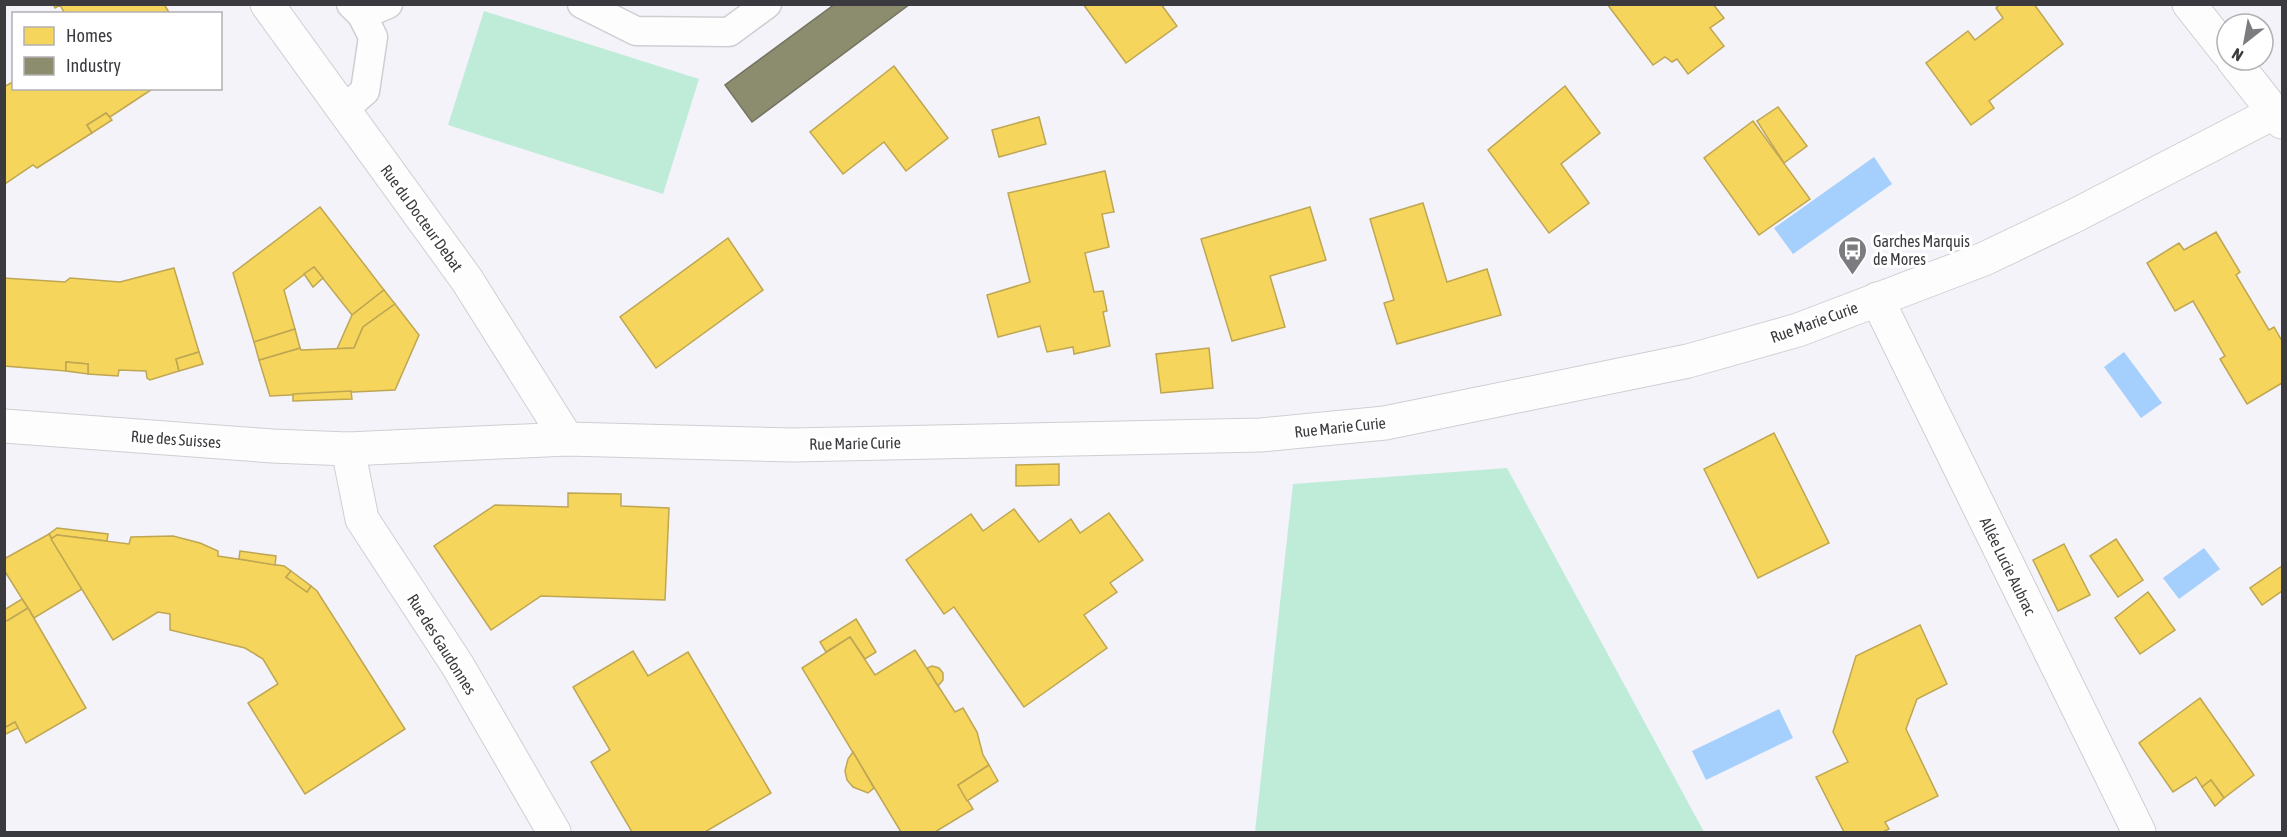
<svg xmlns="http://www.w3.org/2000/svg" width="2287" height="837" font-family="'Asap Condensed',sans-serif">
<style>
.green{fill:#bfecd8}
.water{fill:#a5cffd}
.homes{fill:#f6d55c;stroke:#bea653;stroke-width:1.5}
.industry{fill:#8c8c6e;stroke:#747360;stroke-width:1.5}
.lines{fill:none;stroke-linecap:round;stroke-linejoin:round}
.service-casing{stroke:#cfcfd3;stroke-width:31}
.minor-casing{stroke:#cfcfd3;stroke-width:35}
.service{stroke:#fdfdfe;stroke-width:28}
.minor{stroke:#fdfdfe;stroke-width:33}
.labels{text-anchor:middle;stroke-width:6;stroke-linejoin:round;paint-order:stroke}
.street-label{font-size:16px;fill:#3b3a3e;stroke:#fff}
.poi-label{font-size:16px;fill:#3b3a3e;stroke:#fff;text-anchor:start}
</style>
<rect width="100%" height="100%" fill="#f4f3f9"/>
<g class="green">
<path d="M484 11 699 79 663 194 448 125Z"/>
<path d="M1507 468 1704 832H1255L1293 484Z"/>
</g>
<g class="water">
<path d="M1874 157 1892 184 1793 254 1774 228Z"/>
<path d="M2124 352 2162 403 2141 418 2104 367Z"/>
<path d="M2204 548 2220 569 2179 599 2163 578Z"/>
<path d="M1779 709 1793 738 1706 780 1692 751Z"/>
</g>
<g class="homes">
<path d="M53 4H164L170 14H65L60 5 55 8Z"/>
<path d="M1083 4H1161L1177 26 1126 63Z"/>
<path d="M1607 4H1713L1724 18 1710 28 1724 46 1688 74 1677 59 1672 62 1665 57 1653 65Z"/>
<path d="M2000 4H2034L2063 44 1989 101 1994 108 1971 125 1926 63 1968 31 1975 40 2003 18 1996 8Z"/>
<path d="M894 66 948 138 906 171 884 142 843 174 810 132Z"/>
<path d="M14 81V88H154L110 117 106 113 87 125 92 133 37 168 33 165 5 184 4 189V87Z"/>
<path d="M1565 86 1600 133 1561 164 1589 203 1549 233 1488 150Z"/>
<path d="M1778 107 1807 146 1784 163 1757 121Z"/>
<path d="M106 113 112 120 92 133 87 125Z"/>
<path d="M1039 117 1046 144 999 157 992 130Z"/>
<path d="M1753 121 1810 199 1759 235 1704 158Z"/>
<path d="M1105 171 1114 212 1102 214 1109 247 1085 253 1094 292 1103 291 1107 311 1103 312 1110 346 1074 354 1073 347 1047 352 1040 326 998 337 987 295 1030 282 1008 193Z"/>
<path d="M1423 203 1447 282 1487 269 1501 315 1397 344 1384 303 1394 300 1370 219Z"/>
<path d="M320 207 384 290 352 315 314 267 284 290 295 329 254 342 233 273Z"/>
<path d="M1310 207 1326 260 1270 276 1285 327 1232 341 1201 239Z"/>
<path d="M2216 232 2240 272 2236 275 2269 330 2274 327 2282 341V383L2247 404 2220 359 2225 356 2193 301 2175 311 2147 263 2179 243 2184 250Z"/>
<path d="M728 238 763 290 656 368 620 317Z"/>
<path d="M314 267 323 278 313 287 304 274Z"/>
<path d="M174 268 199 352 176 359 179 371 150 380 147 378 146 371 119 370 118 376 88 374V364L66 362V371L4 366V278L65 282 70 278 120 282Z"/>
<path d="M384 290 395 304 363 327 354 348 337 349 352 315Z"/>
<path d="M395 304 419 335 395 390 270 396 259 360 300 348 301 350 354 348 363 327Z"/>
<path d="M295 329 300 348 259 360 254 342Z"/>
<path d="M1209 348 1213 388 1161 393 1156 354Z"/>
<path d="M199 352 203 364 179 371 176 359Z"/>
<path d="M66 362 88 364V374L66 371Z"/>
<path d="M351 391 352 399 293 401V394Z"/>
<path d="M1774 433 1829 543 1758 578 1704 469Z"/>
<path d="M1059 464V485L1016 486V465Z"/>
<path d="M568 493 621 494V506L669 508 665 600 541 596 491 630 434 546 495 505 568 507Z"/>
<path d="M1014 509 1039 542 1071 519 1080 533 1109 513 1143 560 1110 583 1117 592 1084 615 1107 648 1024 707 954 607 944 614 906 560 971 514 983 531Z"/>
<path d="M57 528 108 534 107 541 57 535 51 539 49 534Z"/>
<path d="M49 534 82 589 34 618 4 570V559Z"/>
<path d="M57 535 129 544 131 537 173 536 200 543 218 551V556L284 566 291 571 286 577 307 592 311 586 317 591 405 729 305 794 248 703 278 684 263 659 245 648 170 630V614L158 612 113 640 51 539Z"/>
<path d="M2116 539 2143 580 2118 597 2090 556Z"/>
<path d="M2064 544 2090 595 2058 611 2033 560Z"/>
<path d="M240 551 276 556 275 565 239 559Z"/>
<path d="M2282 566V591L2262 605 2250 588Z"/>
<path d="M291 571 311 586 307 592 286 577Z"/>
<path d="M2148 592 2175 630 2140 654 2115 618Z"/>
<path d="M22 599 28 608 7 621 4 620V610Z"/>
<path d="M28 608 86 708 26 743 15 722 4 728V620L7 621Z"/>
<path d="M856 619 876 652 865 659 850 637 826 652 820 642Z"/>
<path d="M1920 625 1947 684 1917 699 1906 729 1938 796 1885 822 1889 829 1883 832H1844L1816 777 1848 762 1833 732 1856 656Z"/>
<path d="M850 637 875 675 915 650 955 712 963 708 977 732 983 755 989 765 958 785 973 809 935 832H901L802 668Z"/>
<path d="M633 651 648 676 688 652 771 793 705 832H632L591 762 610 750 573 687Z"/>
<path d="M932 666 939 668 943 673V680L938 686 927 668Z"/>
<path d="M2200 698 2254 775 2224 798 2211 780 2202 787 2196 777 2173 792 2139 743Z"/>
<path d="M15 722 18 728 4 735V728Z"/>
<path d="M853 752 874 788 868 793 853 787 847 780 845 771 848 759Z"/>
<path d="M989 765 998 781 967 801 958 785Z"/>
<path d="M2211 780 2224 798 2215 806 2202 787Z"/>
</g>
<path class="industry" d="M835 4H910L752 122 725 85Z"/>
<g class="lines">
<defs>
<g id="service">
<path d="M582 4 636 31 729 32 767 4"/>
<path d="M362 15 388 4"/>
<path d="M344 109 365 91 373 37 362 15 351 4"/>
</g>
<g id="minor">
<path d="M267 4 467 280 567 439"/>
<path d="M2189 4 2227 52"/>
<path d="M2233 60 2282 122"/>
<path d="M1877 299 2139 832"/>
<path d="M4 426 272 446 348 449 567 439 793 445 1261 435 1385 423 1688 361 1798 330 1984 259 2074 216 2275 112"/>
<path d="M348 449 362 519 458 666 554 832"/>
</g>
</defs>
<use href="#service" class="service-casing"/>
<use href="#minor" class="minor-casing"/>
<use href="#service" class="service"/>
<use href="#minor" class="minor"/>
</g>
<defs>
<symbol id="bus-pin" viewBox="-11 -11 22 30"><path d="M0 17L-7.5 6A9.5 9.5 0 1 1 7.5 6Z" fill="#7c7b7f" stroke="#fff"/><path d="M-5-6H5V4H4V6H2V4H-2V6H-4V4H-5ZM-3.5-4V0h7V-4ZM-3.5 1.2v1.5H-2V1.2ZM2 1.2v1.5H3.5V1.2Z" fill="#fff"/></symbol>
</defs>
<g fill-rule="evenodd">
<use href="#bus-pin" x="1836" y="234" width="33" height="45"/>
</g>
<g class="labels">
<g class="street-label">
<text transform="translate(422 218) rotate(54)" y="6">Rue du Docteur Debat</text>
<text transform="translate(1814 322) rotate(-20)" y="6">Rue Marie Curie</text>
<text transform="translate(1340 427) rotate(-6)" y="6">Rue Marie Curie</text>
<text transform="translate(176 439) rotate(4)" y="6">Rue des Suisses</text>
<text transform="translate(855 443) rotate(-1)" y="6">Rue Marie Curie</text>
<text transform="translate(2008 566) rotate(64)" y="6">Allée Lucie Aubrac</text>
<text transform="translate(442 644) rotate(58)" y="6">Rue des Gaudonnes</text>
</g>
<g class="poi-label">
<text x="1873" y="247">Garches Marquis<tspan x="1873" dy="18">de Mores</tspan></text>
</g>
</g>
<rect width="2287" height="837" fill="none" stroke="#3b3a3e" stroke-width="12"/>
<rect x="12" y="12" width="210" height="78" fill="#ffffff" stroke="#b1b0b2" stroke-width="1.5"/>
<rect x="24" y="27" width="30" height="18" fill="#f6d55c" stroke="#b1b0b2" stroke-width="1.5"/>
<text x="66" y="42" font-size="18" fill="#3b3a3e">Homes</text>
<rect x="24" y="57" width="30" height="18" fill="#8c8c6e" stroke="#b1b0b2" stroke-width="1.5"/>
<text x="66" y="72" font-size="18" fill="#3b3a3e">Industry</text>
<g transform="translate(2245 42) rotate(211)"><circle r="28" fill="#ffffff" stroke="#b1b0b2" stroke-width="1.5"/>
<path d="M0-4.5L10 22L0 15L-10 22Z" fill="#7c7b7f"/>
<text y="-9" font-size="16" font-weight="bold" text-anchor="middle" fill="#3b3a3e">N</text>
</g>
</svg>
